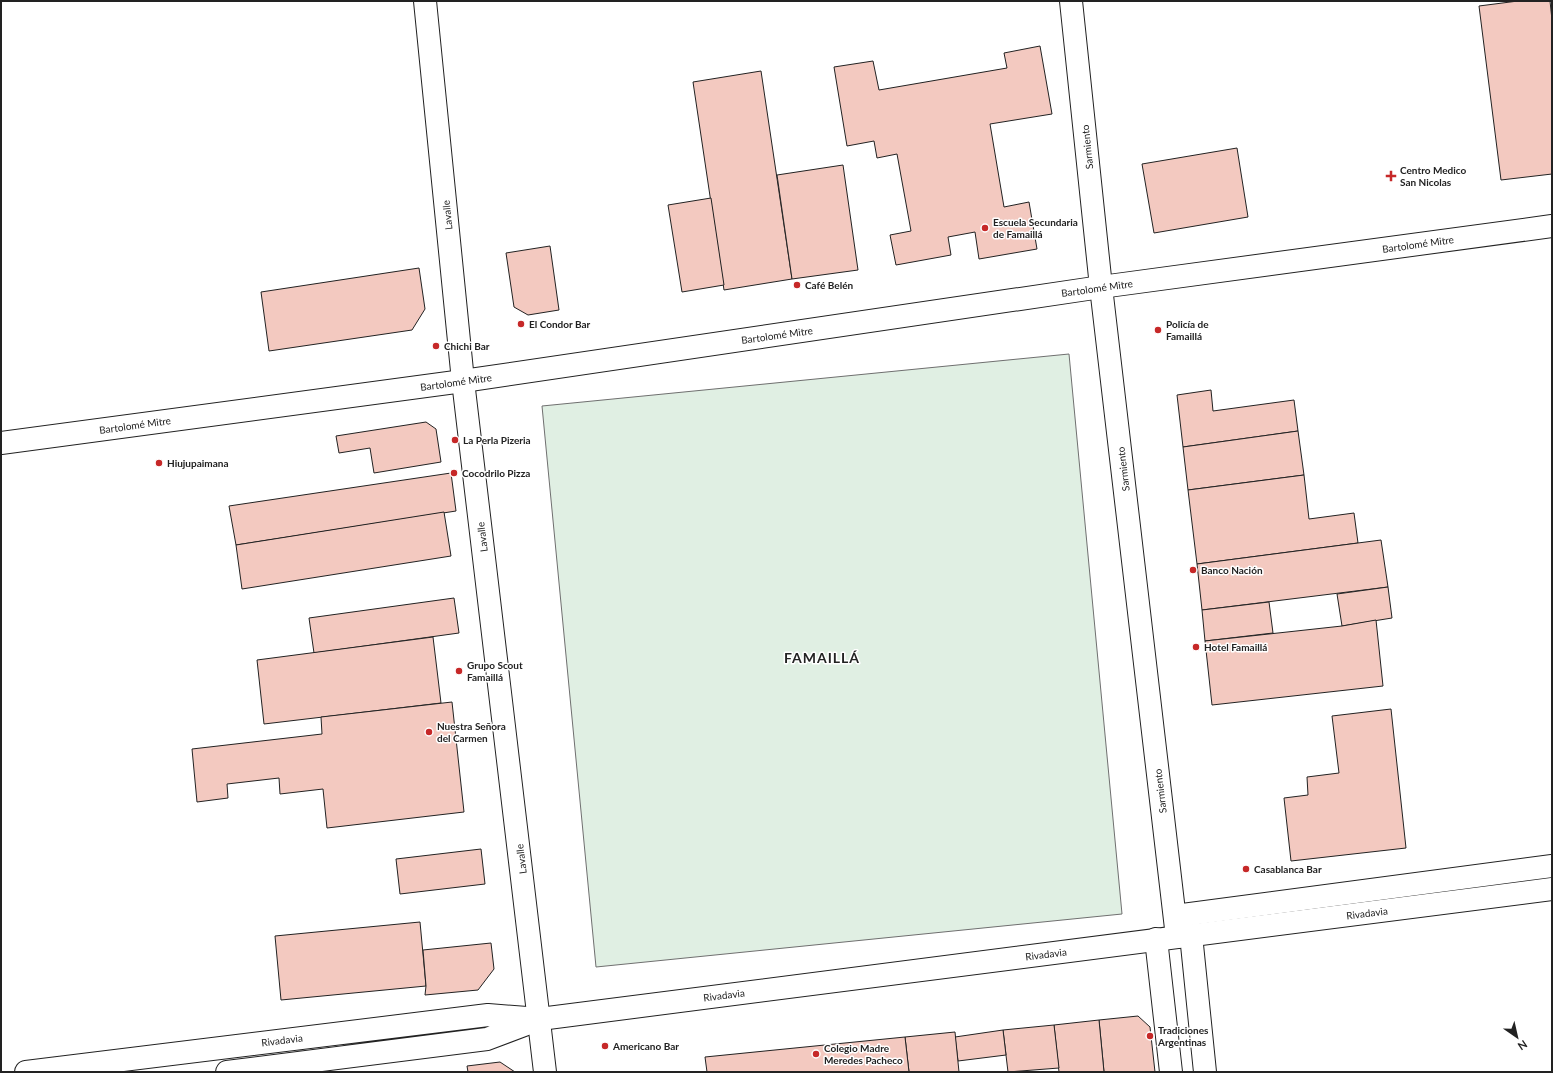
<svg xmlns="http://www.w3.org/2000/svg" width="1553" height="1073" font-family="Lato,sans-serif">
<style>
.green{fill:#e0efe3;stroke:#6f6f6f}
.building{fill:#f3c9c0;stroke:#222}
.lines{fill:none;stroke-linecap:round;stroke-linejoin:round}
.minor-casing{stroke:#222;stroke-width:24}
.minor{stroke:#fff;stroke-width:22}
.poi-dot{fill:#c62828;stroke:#fff;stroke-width:1.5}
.labels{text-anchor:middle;stroke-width:3;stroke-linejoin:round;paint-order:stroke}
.street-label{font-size:10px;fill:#222;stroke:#fff}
.poi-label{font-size:10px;font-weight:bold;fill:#222;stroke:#fff;text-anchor:start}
.district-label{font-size:14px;font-weight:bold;letter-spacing:1px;fill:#222;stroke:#fff}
</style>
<rect width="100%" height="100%" fill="#fff"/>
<path class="green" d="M1069 354 1122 914 596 967 542 406Z"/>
<g class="building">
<path d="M1518 1H1550L1552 20V174L1501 180 1479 6Z"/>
<path d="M1040 46 1052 114 990 124 1004 207 1029 202 1037 249 979 259 975 232 948 237 951 255 896 265 890 235 911 231 897 154 877 158 874 141 847 146 834 67 873 61 879 90 1007 68 1004 53Z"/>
<path d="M761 71 792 279 724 290 693 82Z"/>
<path d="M1237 148 1248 217 1154 233 1142 164Z"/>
<path d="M843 165 858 270 792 279 777 175Z"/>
<path d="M711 198 724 285 682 292 668 205Z"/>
<path d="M550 246 559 310 528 315 514 307 506 253Z"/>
<path d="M419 268 425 309 412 330 269 351 261 292Z"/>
<path d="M1211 390 1213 411 1294 400 1298 431 1183 447 1177 395Z"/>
<path d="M426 422 436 429 441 462 374 473 370 448 339 453 336 436Z"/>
<path d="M1298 431 1304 475 1188 490 1183 447Z"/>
<path d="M451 473 456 511 236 545 229 506Z"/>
<path d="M1304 475 1309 519 1354 513 1358 543 1197 564 1188 490Z"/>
<path d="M444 512 451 556 242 589 236 545Z"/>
<path d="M1381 540 1388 587 1202 610 1197 564Z"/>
<path d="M1388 587 1392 618 1342 626 1337 594Z"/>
<path d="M454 598 459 633 314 653 309 618Z"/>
<path d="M1269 602 1273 633 1205 641 1202 610Z"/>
<path d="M1376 620 1383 686 1212 705 1205 641 1342 626Z"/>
<path d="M433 637 441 703 264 724 257 660Z"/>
<path d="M452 702 464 812 327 828 323 789 280 794 279 778 227 784 228 798 197 802 192 749 322 734 321 717Z"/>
<path d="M1391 709 1406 848 1291 861 1284 798 1308 795 1307 777 1339 773 1332 716Z"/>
<path d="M481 849 485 884 400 894 396 859Z"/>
<path d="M420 922 426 986 281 1000 275 936Z"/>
<path d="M491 943 494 969 478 990 425 995 426 986 423 950Z"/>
<path d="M1138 1016 1150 1027 1155 1072H1104L1099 1020Z"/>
<path d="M1099 1020 1104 1072H1059L1054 1025Z"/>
<path d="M1054 1025 1059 1068 1008 1072 1003 1030Z"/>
<path d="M1003 1030 1006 1055 958 1061 955 1037Z"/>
<path d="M955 1032 959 1072H909L905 1037Z"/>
<path d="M905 1037 909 1072H707L705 1057Z"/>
<path d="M500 1062 515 1072H468L467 1066Z"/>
</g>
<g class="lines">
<defs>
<g id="minor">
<path d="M425 1 463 381 545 1072"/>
<path d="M1071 1 1101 287 1177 937"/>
<path d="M1 443 463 381 1101 287 1552 226"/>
<path d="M1175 916 1552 866"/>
<path d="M1191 935 1205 1072"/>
<path d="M1156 939 1171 1072"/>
<path d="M540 1019 1552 889"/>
<path d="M26 1072 488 1015 540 1019 487 1039 227 1072"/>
</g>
</defs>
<use href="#minor" class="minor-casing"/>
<use href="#minor" class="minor"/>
</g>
<g class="poi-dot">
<path d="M1389 170h4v4h4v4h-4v4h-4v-4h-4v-4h4z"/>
<circle cx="985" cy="228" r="4"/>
<circle cx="797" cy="285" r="4"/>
<circle cx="521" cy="324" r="4"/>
<circle cx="1158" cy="330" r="4"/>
<circle cx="436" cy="346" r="4"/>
<circle cx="455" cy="440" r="4"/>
<circle cx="159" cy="463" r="4"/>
<circle cx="454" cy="473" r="4"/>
<circle cx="1193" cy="570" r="4"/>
<circle cx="1196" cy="647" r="4"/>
<circle cx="459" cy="671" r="4"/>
<circle cx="429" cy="732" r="4"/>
<circle cx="1246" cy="869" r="4"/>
<circle cx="1150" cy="1036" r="4"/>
<circle cx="605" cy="1046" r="4"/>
<circle cx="816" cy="1054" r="4"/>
</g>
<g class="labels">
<g class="street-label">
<text transform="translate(1087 147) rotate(-96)" y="4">Sarmiento</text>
<text transform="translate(447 215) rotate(-96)" y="4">Lavalle</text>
<text transform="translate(1418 244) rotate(-8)" y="4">Bartolomé Mitre</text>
<text transform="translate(1097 288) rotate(-8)" y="4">Bartolomé Mitre</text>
<text transform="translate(777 335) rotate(-8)" y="4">Bartolomé Mitre</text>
<text transform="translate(456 382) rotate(-8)" y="4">Bartolomé Mitre</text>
<text transform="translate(135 425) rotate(-8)" y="4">Bartolomé Mitre</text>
<text transform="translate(1123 469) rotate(-97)" y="4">Sarmiento</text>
<text transform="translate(482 537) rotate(-97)" y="4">Lavalle</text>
<text transform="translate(1160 791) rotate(-97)" y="4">Sarmiento</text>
<text transform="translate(521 859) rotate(-97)" y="4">Lavalle</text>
<text transform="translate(1367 913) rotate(-7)" y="4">Rivadavia</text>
<text transform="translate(1046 954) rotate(-7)" y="4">Rivadavia</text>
<text transform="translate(724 995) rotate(-7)" y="4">Rivadavia</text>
<text transform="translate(282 1040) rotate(-7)" y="4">Rivadavia</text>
</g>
<g class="poi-label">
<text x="1400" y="174">Centro Medico<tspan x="1400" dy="12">San Nicolas</tspan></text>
<text x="993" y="226">Escuela Secundaria<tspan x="993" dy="12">de Famaillá</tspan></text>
<text x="805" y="289">Café Belén</text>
<text x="529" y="328">El Condor Bar</text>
<text x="1166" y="328">Policía de<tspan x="1166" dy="12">Famaillá</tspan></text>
<text x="444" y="350">Chichi Bar</text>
<text x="463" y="444">La Perla Pizeria</text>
<text x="167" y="467">Hiujupaimana</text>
<text x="462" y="477">Cocodrilo Pizza</text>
<text x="1201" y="574">Banco Nación</text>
<text x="1204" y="651">Hotel Famaillá</text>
<text x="467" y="669">Grupo Scout<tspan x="467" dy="12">Famaillá</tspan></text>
<text x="437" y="730">Nuestra Señora<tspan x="437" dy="12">del Carmen</tspan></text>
<text x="1254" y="873">Casablanca Bar</text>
<text x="1158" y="1034">Tradiciones<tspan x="1158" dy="12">Argentinas</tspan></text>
<text x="613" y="1050">Americano Bar</text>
<text x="824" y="1052">Colegio Madre<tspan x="824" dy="12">Meredes Pacheco</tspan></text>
</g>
<g class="district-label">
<text x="822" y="663">FAMAILLÁ</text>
</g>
</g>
<rect width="1553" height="1073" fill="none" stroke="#222222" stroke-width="4"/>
<g transform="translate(1517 1037) rotate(146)" stroke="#ffffff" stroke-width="3" paint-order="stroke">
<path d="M0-3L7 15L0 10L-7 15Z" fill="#222222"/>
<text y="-6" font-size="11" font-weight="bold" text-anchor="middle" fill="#222222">N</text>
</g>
</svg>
